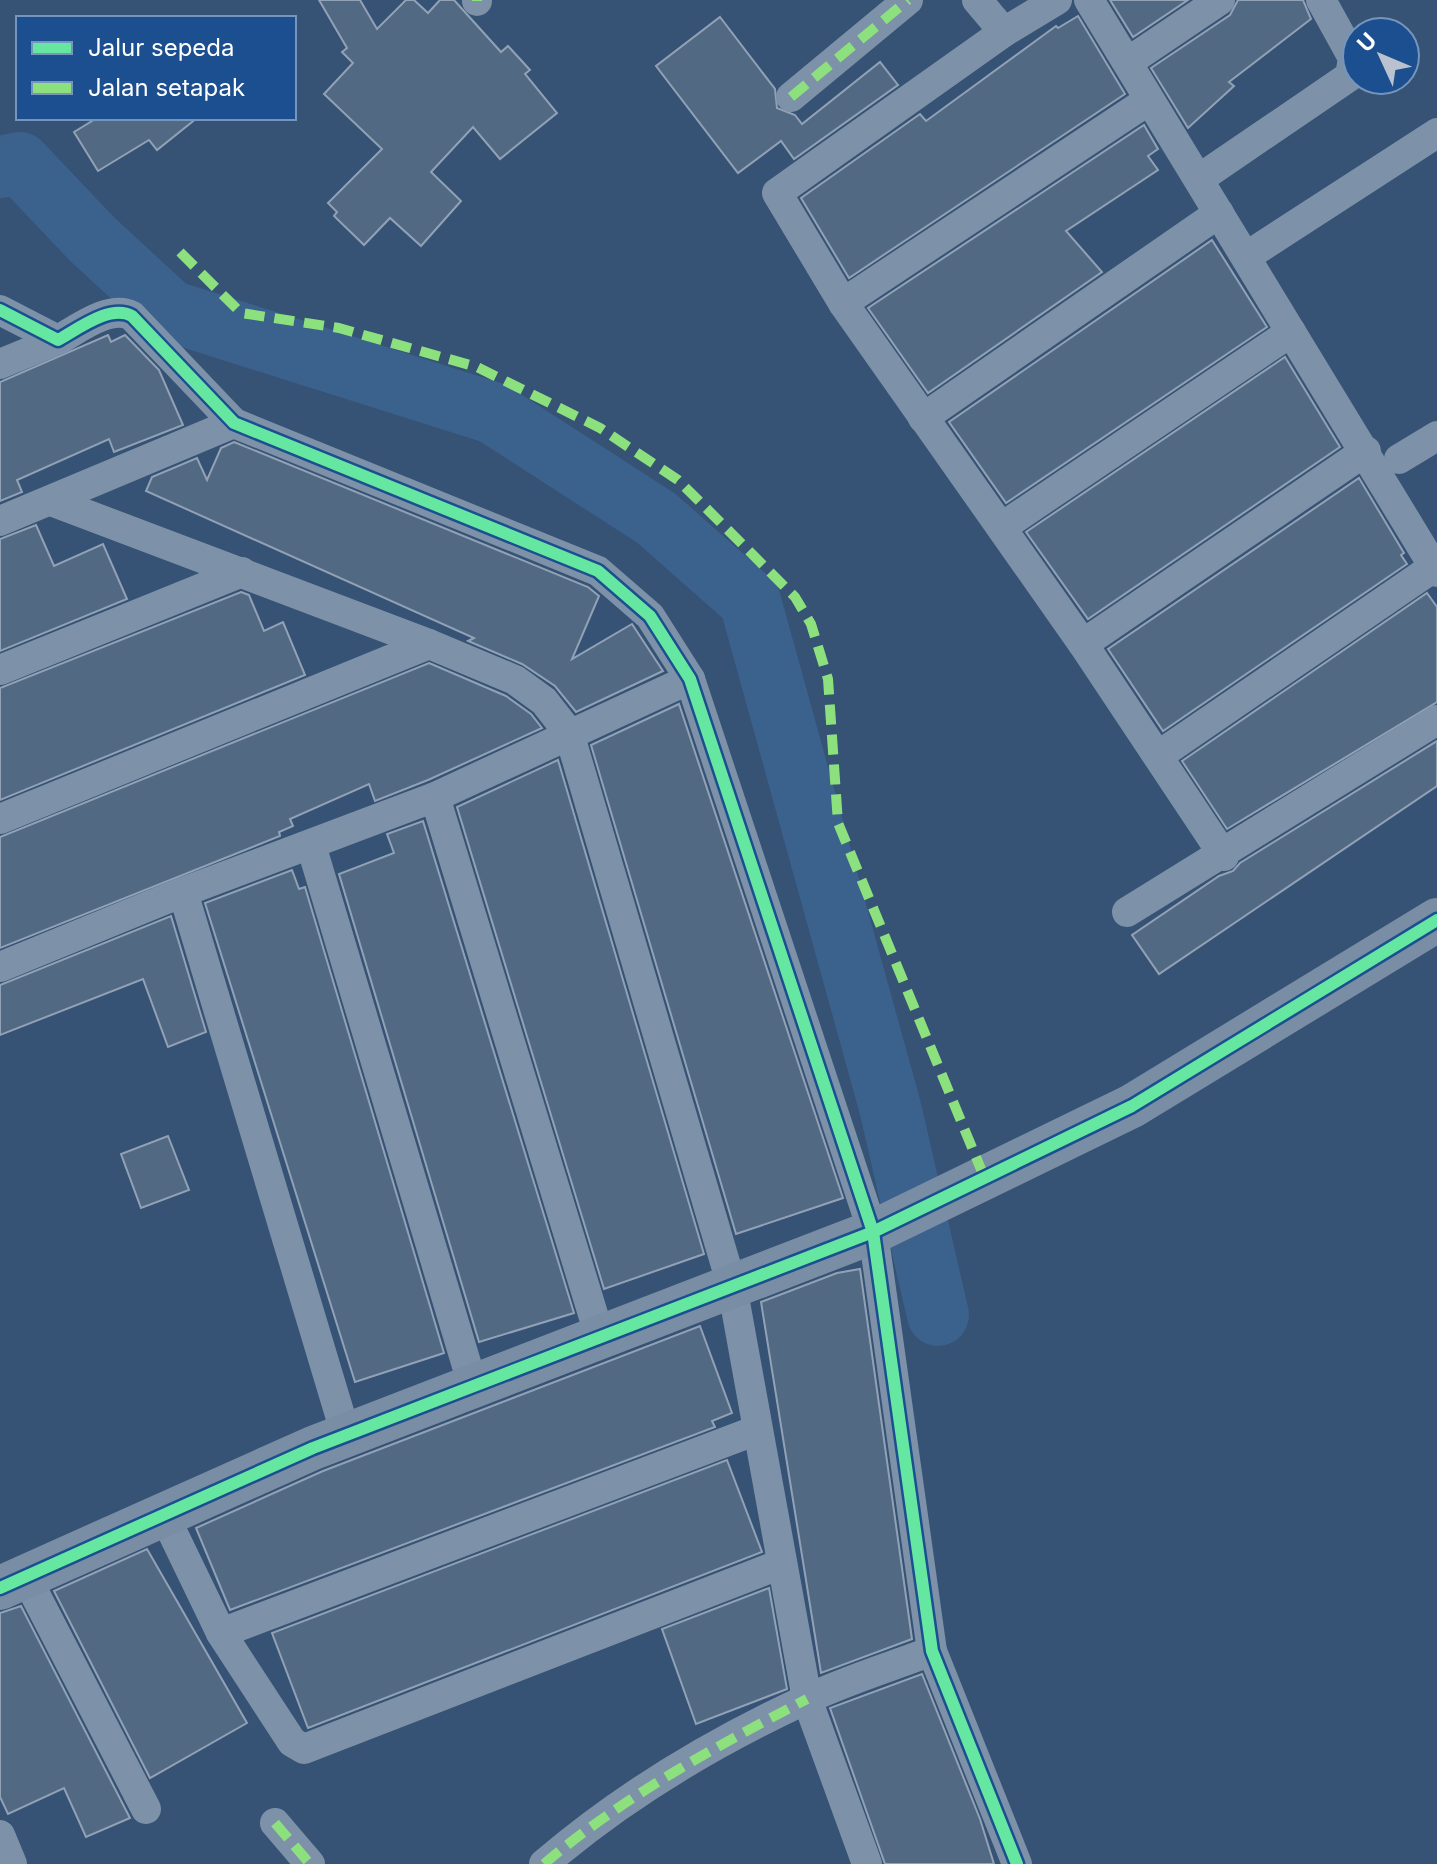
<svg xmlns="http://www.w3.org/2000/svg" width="1437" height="1864" font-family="Inter,sans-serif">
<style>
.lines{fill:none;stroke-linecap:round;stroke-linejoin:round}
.river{stroke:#3b618d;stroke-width:62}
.building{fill:#526984;stroke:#92a2b6;stroke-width:2}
.street{stroke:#7d92a8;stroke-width:30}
.secondary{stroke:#798da4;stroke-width:44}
.quiet{stroke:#8de07e;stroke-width:10;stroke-dasharray:20 10;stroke-linecap:butt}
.cycleway-casing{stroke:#1b4f8f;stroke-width:17}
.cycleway{stroke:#66e7a1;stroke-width:12}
</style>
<rect width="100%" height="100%" fill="#365274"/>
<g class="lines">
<path class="river" d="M0 167 20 163 92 239 170 311 493 413 656 518 750 601 890 1107 938 1315"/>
</g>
<g class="building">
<path d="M319 0H360L377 29 406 0H414L428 13 440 0H454L501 52 508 46 530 70 525 74 557 113 500 159 473 127 431 172 461 201 421 246 390 218 364 245 334 216 337 212 328 203 382 149 324 94 353 63 342 52 347 48Z"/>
<path d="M1110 0H1188L1133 37Z"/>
<path d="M1238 0H1303L1311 19 1229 82 1234 86 1188 128 1151 68 1230 15Z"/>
<path d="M1078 16 1125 94 849 278 801 198 920 114 926 121 1056 26 1058 28Z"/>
<path d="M720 17 775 89 777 108 795 115 802 124 880 62 898 85 794 159 781 141 738 173 656 66Z"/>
<path d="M97 118H197L157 150 149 140 98 171 74 132Z"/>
<path d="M1144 125 1158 149 1148 156 1158 170 1066 231 1102 272 928 393 868 308Z"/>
<path d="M1212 240 1267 327 1006 503 949 422Z"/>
<path d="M108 335 111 342 125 335 159 370 183 425 114 452 109 439 17 480 22 492 0 501V382Z"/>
<path d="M1285 357 1340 447 1088 619 1026 532Z"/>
<path d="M234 442 588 587 599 596 572 659 632 624 663 671 576 712 555 686 522 664 468 641 474 638 146 491 152 477 197 458 207 480 221 448Z"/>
<path d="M1359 478 1404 553 1401 555 1407 564 1163 731 1108 649Z"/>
<path d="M36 525 54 566 103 544 127 599 0 651V539Z"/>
<path d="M241 592 249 595 264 631 283 622 305 675 0 800V688Z"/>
<path d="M1427 593 1437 607V702L1227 829 1182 761Z"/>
<path d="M429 663 506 696 531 714 542 728 428 780 375 801 369 784 290 819 293 826 279 832 280 836 0 948V837Z"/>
<path d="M679 704 843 1198 736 1234 591 745Z"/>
<path d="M1437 741V786L1159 974 1132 935 1219 876 1233 871 1240 863Z"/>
<path d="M558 760 704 1254 604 1289 457 807Z"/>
<path d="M423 821 574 1313 479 1342 339 874 394 853 387 834Z"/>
<path d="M292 870 299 889 305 887 444 1353 355 1382 205 903Z"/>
<path d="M171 916 206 1032 168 1047 143 979 0 1035V985Z"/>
<path d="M168 1136 189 1190 141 1208 121 1154Z"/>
<path d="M860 1269 912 1639 821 1673 761 1302 837 1273Z"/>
<path d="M700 1326 732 1413 712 1421 715 1427 230 1610 196 1528 323 1471Z"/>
<path d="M727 1460 762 1552 308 1728 272 1633Z"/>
<path d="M147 1549 247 1723 150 1778 54 1591Z"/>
<path d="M769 1588 787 1689 696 1724 662 1629Z"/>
<path d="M21 1606 130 1818 86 1837 64 1788 8 1814 0 1797V1613Z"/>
<path d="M922 1674 980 1819 994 1864H885L830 1708Z"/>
</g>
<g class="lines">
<g class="street">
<path d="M977 0 1004 32"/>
<path d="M1057 0 1004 32 777 193 843 303 1083 644 1224 856"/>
<path d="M1089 0 1437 572"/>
<path d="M477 1V0"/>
<path d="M1128 62 1220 0"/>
<path d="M791 97 908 0"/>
<path d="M1199 179 1350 76 1353 58 1321 0"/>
<path d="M1247 256 1437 133"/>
<path d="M843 303 1149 100"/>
<path d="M0 310 58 340C78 329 110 304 132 316L234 423 598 571 650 616 690 679 873 1232 932 1651 1017 1864"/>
<path d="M0 364 58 340"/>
<path d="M923 418 1219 213"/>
<path d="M1399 459 1437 436"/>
<path d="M51 501 429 644 515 680 544 701 569 733 732 1286 807 1699 867 1864"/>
<path d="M0 521 234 423"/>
<path d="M1002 527 1291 332"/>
<path d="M1083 644 1366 451"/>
<path d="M0 670 242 572"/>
<path d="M1158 756 1434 567"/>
<path d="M435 797 600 1337"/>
<path d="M0 819 429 644"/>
<path d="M311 845 473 1386"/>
<path d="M183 892 346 1435"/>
<path d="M1127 912 1437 720"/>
<path d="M0 967 183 892 435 797 690 679"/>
<path d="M165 1517 221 1633 292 1742 304 1749 781 1564"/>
<path d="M25 1575 146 1809"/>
<path d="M221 1633 757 1430"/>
<path d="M275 1823 310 1864"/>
<path d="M0 1835 12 1864"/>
<path d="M544 1864C622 1797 714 1742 807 1699 847 1680 890 1667 932 1651"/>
</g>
<path class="secondary" d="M0 1588 313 1448 873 1232 1132 1106 1437 920"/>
<g class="quiet">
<path d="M477 1V0"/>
<path d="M791 97 908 0"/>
<path d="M180 252 241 313 339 328 477 367 600 428 678 480 795 597 811 624 828 679 838 823 985 1179"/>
<path d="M275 1823 310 1864"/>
<path d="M544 1864C624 1796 715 1747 807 1699"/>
</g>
<defs>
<g id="cycleway">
<path d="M0 310 58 340C78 329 110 304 132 316L234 423 598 571 650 616 690 679 873 1232 932 1651 1017 1864"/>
<path d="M0 1588 313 1448 873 1232 1132 1106 1437 920"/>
</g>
</defs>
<use href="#cycleway" class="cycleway-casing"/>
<use href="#cycleway" class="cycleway"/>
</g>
<rect x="16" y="16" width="280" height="104" fill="#1b4f8f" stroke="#7695bc" stroke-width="2"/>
<rect x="32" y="42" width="40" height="12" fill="#66e7a1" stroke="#7695bc" stroke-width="2"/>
<text x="88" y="56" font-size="24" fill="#ffffff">Jalur sepeda</text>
<rect x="32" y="82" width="40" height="12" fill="#8de07e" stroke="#7695bc" stroke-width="2"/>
<text x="88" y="96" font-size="24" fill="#ffffff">Jalan setapak</text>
<g transform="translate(1381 56) rotate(314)"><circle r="38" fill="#1b4f8f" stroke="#7695bc" stroke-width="2"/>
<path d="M0-6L14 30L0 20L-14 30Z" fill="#b9c2ce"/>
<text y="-12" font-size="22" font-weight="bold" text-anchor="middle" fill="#ffffff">U</text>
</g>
</svg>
